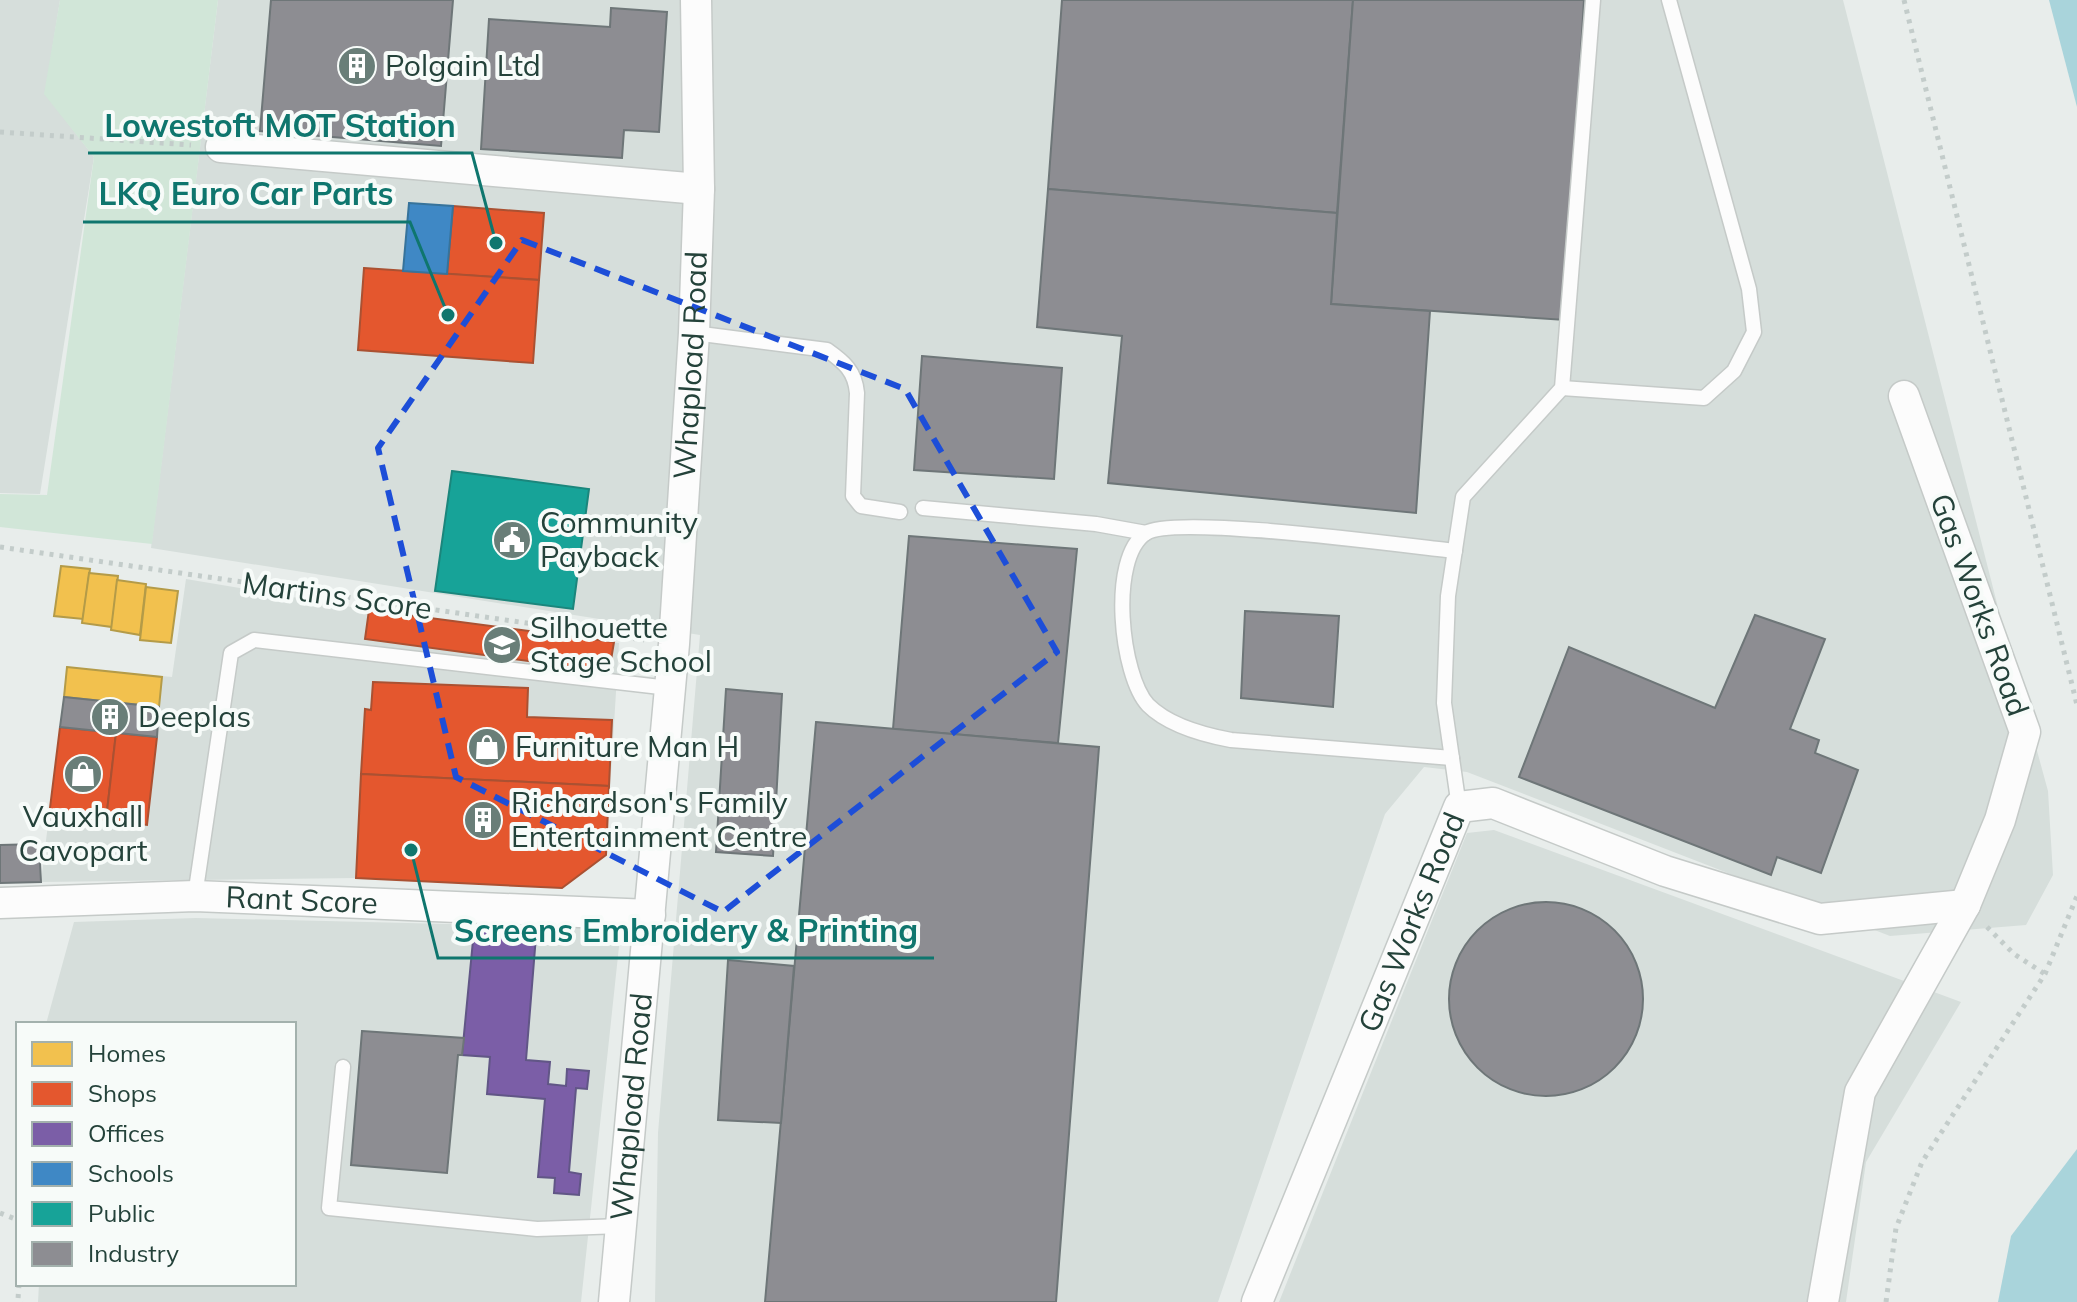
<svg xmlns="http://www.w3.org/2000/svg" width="2077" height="1302" font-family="Mulish,sans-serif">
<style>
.built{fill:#d6dedb}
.green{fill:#d1e6d8}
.water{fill:#a9d4db}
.homes{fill:#f2c14e;stroke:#b49b48;stroke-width:2}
.shops{fill:#e4572e;stroke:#aa5132;stroke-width:2}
.offices{fill:#7b5ea7;stroke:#615686;stroke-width:2}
.schools{fill:#3f88c5;stroke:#37739b;stroke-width:2}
.public{fill:#17a398;stroke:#1b867c;stroke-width:2}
.industry{fill:#8d8d92;stroke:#6e7678;stroke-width:2}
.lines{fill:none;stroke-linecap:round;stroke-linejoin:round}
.lane-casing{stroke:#c5cac8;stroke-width:17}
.street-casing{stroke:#c5cac8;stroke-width:33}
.path{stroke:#c3ccca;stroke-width:5;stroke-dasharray:4 6;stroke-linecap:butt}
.lane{stroke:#fcfcfc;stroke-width:14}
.street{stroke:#fcfcfc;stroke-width:30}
.marked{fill:none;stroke:#1d4ed8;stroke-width:6;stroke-dasharray:16 10;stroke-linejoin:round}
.labels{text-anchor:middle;stroke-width:8;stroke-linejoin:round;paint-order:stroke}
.poi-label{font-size:30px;fill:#24423a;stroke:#f7fbf9;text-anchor:start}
.street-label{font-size:30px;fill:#24423a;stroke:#f7fbf9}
.leader{fill:none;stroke:#0f766e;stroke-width:3}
.callout-dot{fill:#0f766e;stroke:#f7fbf9;stroke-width:3}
.callout-label{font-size:32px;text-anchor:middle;font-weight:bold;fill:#0f766e;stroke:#f7fbf9;stroke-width:8;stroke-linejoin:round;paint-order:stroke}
</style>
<rect width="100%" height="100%" fill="#e8edeb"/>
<g class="built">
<path d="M0 0H60L45 94 94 157 40 494 0 493Z"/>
<path d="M218 0H1843L2001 619 2048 791 2053 875 2026 925 1890 936 1467 772 1424 767 1385 814 1218 1302H655L658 1133 700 635 151 548Z"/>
<path d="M186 579 369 610 619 643 606 855 562 888 356 878 41 882 67 667 172 677Z"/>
<path d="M1494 830 1961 1002 1866 1162 1846 1302H1279L1467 833Z"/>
<path d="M196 918 621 928 581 1302H38L39 1284H294V1024H46L74 922Z"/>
</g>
<path class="green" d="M60 0H218L152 544 0 527V494L47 495 94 157 44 94Z"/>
<g class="water">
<path d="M2049 0H2077V107Z"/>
<path d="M2077 1149V1302H1998L2011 1236Z"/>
</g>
<g class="homes">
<path d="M61 566 90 569 83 619 54 616Z"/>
<path d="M89 573 118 576 112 627 82 623Z"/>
<path d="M117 580 146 584 140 635 111 630Z"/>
<path d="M146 587 178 591 171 643 140 640Z"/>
<path d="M67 667 162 677 159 707 64 697Z"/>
</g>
<g class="shops">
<path d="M453 206 544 213 539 280 447 274Z"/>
<path d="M364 268 539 280 533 363 358 350Z"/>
<path d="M369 610 614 642 609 672 365 639Z"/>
<path d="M373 682 528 688 527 717 612 720 609 786 361 774 365 709 371 710Z"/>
<path d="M60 727 116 733 106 820 49 816Z"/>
<path d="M116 733 157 737 147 825 106 820Z"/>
<path d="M361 774 609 786 606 855 562 888 356 878Z"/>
</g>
<path class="offices" d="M474 930 536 936 526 1060 550 1062 548 1084 566 1086 567 1069 589 1071 587 1089 576 1088 569 1172 581 1174 579 1195 554 1193 555 1178 538 1177 545 1099 487 1094 490 1057 462 1055Z"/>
<path class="schools" d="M409 203 453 206 447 274 403 271Z"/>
<path class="public" d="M452 471 589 489 573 609 435 591Z"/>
<g class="industry">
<path d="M271 0H453L441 146 260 131Z"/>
<path d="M1062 0H1353L1337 213 1048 189Z"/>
<path d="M1353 0H1584L1565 320 1331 304Z"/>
<path d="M611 8 667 12 659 132 624 130 622 158 481 149 489 19 610 27Z"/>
<path d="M1048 189 1337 213 1331 304 1430 311 1416 513 1108 483 1122 336 1037 327Z"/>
<path d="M922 356 1062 368 1054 479 914 470Z"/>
<path d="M909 536 1077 549 1058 743 893 729Z"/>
<path d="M1245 611 1339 616 1333 707 1241 698Z"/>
<path d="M1755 615 1825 639 1790 729 1819 740 1815 753 1858 770 1821 873 1777 857 1771 875 1519 777 1569 647 1715 708Z"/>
<path d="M726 689 782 694 773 856 716 852Z"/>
<path d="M64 697 159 707 157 737 60 727Z"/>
<path d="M816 722 1099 747 1056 1302H765Z"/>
<path d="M39 844 41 882 0 883V845Z"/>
<circle cx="1546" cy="999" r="97"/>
<path d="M728 960 794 966 781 1123 718 1120Z"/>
<path d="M362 1031 464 1038 462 1055H458L447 1173 351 1165Z"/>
</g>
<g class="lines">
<defs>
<g id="lane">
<path d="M694 333 827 350C844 362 855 371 857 393L853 496 861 506 900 512"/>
<path d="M1562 388 1704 398 1734 371 1754 332 1749 289 1669 0"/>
<path d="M923 508 1096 524 1146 533"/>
<path d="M1452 758 1231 740C1204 735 1169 726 1148 705 1121 676 1108 558 1146 533 1174 514 1407 546 1455 551"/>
<path d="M1459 807 1444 703 1448 596 1463 497 1562 388 1593 0"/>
<path d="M195 896 231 653 254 640 669 688"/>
<path d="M343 1067 329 1208 537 1229 621 1226"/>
</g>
<g id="street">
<path d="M221 147 699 189"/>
<path id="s1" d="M0 903 195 896 650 915"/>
<path id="s2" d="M614 1302 674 644 694 333 699 189 696 0"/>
<path id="s3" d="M1257 1302 1459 807 1493 803 1665 871 1820 919 1965 905"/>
<path d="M1823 1302 1860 1092 1965 905 2000 820 2025 732 1904 396"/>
</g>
</defs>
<use href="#lane" class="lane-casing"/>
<use href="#street" class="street-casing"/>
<g class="path">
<path d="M1904 0 2077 705"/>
<path d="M0 132 191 145"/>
<path d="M0 547 644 640"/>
<path d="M1987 927 2014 954 2045 974"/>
<path d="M0 1213 18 1220"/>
<path d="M19 1284 18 1299 22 1302"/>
<path d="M1886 1302 1896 1228 1922 1162 2045 974 2077 896"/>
</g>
<use href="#lane" class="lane"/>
<use href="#street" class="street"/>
</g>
<path class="marked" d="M522 240 905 389 1057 652 723 912 456 777 378 448Z"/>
<defs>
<symbol id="building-disc" viewBox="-11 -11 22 22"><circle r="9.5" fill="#697e78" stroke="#f7fbf9"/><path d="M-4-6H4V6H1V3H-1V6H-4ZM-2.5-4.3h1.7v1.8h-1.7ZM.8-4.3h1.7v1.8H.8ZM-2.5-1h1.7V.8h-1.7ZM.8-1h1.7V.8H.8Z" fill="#fff"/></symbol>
<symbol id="civic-disc" viewBox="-11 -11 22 22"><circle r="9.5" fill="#697e78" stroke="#f7fbf9"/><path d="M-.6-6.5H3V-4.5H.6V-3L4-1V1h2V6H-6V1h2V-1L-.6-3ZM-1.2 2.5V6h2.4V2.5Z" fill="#fff"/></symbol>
<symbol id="school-disc" viewBox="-11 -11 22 22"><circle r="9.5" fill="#697e78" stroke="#f7fbf9"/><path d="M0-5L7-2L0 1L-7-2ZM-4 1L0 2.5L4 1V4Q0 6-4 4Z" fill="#fff"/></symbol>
<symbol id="shop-disc" viewBox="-11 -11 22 22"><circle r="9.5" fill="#697e78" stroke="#f7fbf9"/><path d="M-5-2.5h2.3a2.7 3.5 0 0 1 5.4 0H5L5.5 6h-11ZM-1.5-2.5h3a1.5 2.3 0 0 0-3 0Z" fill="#fff"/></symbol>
</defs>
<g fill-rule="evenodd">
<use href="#building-disc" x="335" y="44" width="44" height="44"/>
<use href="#civic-disc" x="490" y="518" width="44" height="44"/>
<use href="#school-disc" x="480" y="623" width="44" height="44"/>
<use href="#building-disc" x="88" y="695" width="44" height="44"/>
<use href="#shop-disc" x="465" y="725" width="44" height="44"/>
<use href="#shop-disc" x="61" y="752" width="44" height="44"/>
<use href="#building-disc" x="461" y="798" width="44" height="44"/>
</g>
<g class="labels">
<g class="poi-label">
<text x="385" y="76">Polgain Ltd</text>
<text x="540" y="533">Community<tspan x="540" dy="34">Payback</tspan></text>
<text x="530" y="638">Silhouette<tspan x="530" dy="34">Stage School</tspan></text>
<text x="138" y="727">Deeplas</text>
<text x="515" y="757">Furniture Man H</text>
<text x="511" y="813">Richardson's Family<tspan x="511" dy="34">Entertainment Centre</tspan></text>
<text x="83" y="827" text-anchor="middle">Vauxhall<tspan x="83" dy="34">Cavopart</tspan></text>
</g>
<g class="street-label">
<text dy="10" stroke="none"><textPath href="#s2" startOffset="940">Whapload Road</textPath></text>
<text transform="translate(337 596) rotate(8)" y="10">Martins Score</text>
<text transform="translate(1979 605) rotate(70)" y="10">Gas Works Road</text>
<text dy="10" stroke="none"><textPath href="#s1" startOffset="302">Rant Score</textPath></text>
<text dy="10" stroke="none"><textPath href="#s3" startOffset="410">Gas Works Road</textPath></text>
<text dy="10" stroke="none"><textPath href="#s2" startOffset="196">Whapload Road</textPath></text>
</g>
</g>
<path class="leader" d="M496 243L472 153H88M448 315L410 222H83M411 850L438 958H934"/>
<g class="callout-dot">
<circle cx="496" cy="243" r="8"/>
<circle cx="448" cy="315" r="8"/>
<circle cx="411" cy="850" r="8"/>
</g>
<g class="callout-label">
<text x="280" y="137">Lowestoft MOT Station</text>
<text x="246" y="205">LKQ Euro Car Parts</text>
<text x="686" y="942">Screens Embroidery &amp; Printing</text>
</g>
<rect x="16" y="1022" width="280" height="264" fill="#f7fbf9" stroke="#a3b1ad" stroke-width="2"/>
<rect x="32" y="1042" width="40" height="24" fill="#f2c14e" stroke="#a3b1ad" stroke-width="2"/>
<text x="88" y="1062" font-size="24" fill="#24423a">Homes</text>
<rect x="32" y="1082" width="40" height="24" fill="#e4572e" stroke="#a3b1ad" stroke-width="2"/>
<text x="88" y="1102" font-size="24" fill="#24423a">Shops</text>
<rect x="32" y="1122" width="40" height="24" fill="#7b5ea7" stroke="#a3b1ad" stroke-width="2"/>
<text x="88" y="1142" font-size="24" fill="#24423a">Offices</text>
<rect x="32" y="1162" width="40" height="24" fill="#3f88c5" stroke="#a3b1ad" stroke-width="2"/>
<text x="88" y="1182" font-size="24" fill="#24423a">Schools</text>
<rect x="32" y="1202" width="40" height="24" fill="#17a398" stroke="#a3b1ad" stroke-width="2"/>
<text x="88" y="1222" font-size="24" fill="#24423a">Public</text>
<rect x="32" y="1242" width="40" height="24" fill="#8d8d92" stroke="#a3b1ad" stroke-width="2"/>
<text x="88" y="1262" font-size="24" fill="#24423a">Industry</text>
</svg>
